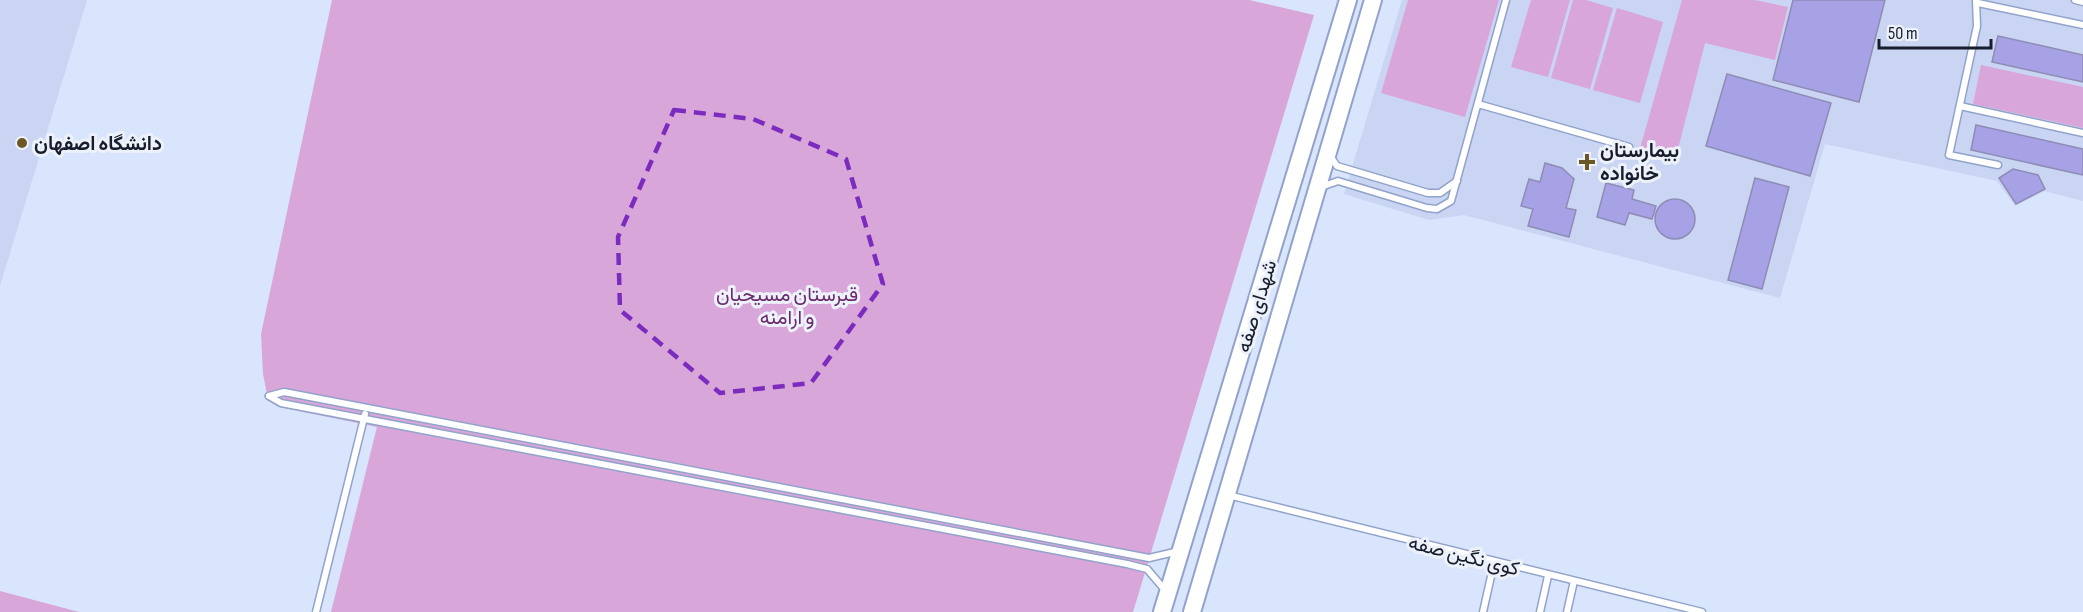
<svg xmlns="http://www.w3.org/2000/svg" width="2083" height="612" font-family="'Sofia Sans Condensed',Vazirmatn,sans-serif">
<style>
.built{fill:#c9d5f2}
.green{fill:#d9a6d9}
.building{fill:#a6a2e5;stroke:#8e8cb5;stroke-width:1.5}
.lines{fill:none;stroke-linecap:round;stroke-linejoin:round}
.lane-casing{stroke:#91a3ca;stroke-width:9}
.secondary-casing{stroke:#91a3ca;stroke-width:20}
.lane{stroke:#fff;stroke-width:6}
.secondary{stroke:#fff;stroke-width:16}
.marked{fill:none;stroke:#7b2cbf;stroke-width:4.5;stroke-dasharray:12 8;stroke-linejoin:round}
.poi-dot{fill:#6b5625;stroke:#edf1fa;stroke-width:2}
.labels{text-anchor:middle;stroke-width:6;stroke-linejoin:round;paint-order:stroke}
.poi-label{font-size:20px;font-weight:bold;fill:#171d2c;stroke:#edf1fa;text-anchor:start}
.park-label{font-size:20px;fill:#6a2a6c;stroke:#edf1fa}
.street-label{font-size:20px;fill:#171d2c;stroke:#edf1fa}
</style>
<rect width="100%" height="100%" fill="#d9e4fd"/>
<g class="built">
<path d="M0 0H87L0 286Z"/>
<path d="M1402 0H2083V201L2045 191 2015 206 1997 181 1825 144 1780 298 1464 215 1429 220 1344 194Z"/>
</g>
<g class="green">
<path d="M332 0H1249L1314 15 1133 612H331L377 427 279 407 267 394 263 374 261 334Z"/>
<path d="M1408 0H1499L1465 117 1381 93Z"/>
<path d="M1531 0H1570L1548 77 1511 67Z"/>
<path d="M1573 0H1586L1613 8 1590 89 1551 78Z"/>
<path d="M1682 0H1755L1788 7 1775 60 1705 43 1675 161 1639 152Z"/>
<path d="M1617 8 1663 22 1640 103 1593 90Z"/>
<path d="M1981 65 2083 87V128L1973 104Z"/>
<path d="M0 591 79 612H0Z"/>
</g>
<g class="building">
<path d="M1793 0H1885L1859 102 1773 80Z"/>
<path d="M1998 36 2083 55V82L1992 62Z"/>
<path d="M1727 74 1831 103 1810 176 1706 146Z"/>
<path d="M1976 125 2083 149V175L1971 150Z"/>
<path d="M1545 163 1562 168 1574 179 1566 208 1576 210 1569 237 1528 226 1533 209 1521 206 1529 179 1540 182Z"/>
<path d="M2013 169 2038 175 2045 189 2016 204 1999 178Z"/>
<path d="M1755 178 1789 187 1762 289 1728 280Z"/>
<path d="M1606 183 1634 190 1632 199 1656 206 1652 219 1629 213 1625 225 1597 217Z"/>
<circle cx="1675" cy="219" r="20"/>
</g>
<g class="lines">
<defs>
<g id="lane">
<path d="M1976 0 1977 26 1949 155 1998 165"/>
<path d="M2075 0 2083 2"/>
<path d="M1978 3 2083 25"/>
<path d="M1478 104 1629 147"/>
<path d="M1960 106 2083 133"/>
<path d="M1330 156 1337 166 1428 193H1440L1457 181"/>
<path d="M1321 187 1338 181 1427 208 1437 209 1451 201 1506 0"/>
<path d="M269 396 284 392 1149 558 1179 551"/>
<path d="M269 396 281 403 1127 564 1147 569 1165 590"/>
<path d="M1228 495 1702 612"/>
<path d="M316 612 365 414"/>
<path d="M1483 612 1494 563"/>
<path d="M1540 612 1548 576"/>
<path d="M1567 612 1574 581"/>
</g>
<g id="secondary">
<path d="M1162 612 1348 0"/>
<path d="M1192 612 1373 0"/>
</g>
</defs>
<use href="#lane" class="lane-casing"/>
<use href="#secondary" class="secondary-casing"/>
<use href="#lane" class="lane"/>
<use href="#secondary" class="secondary"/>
</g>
<path class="marked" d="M674 110 753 119 846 159 883 284 811 383 720 393 620 310 618 237Z"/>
<g class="poi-dot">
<circle cx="22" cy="143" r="6"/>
<path d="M1584 153h6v6h6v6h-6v6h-6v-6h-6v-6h6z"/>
</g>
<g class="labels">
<g class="poi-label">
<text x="34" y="150">دانشگاه اصفهان</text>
<text x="1600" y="157">بیمارستان<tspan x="1600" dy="23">خانواده</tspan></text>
</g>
<g class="park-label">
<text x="787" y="301">قبرستان مسیحیان<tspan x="787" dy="23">و ارامنه</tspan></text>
</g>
<g class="street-label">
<text transform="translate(1256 306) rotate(-73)" y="7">شهدای صفه</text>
<text transform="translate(1464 555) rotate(14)" y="7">کوی نگین صفه</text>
</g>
</g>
<path d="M1879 39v9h112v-9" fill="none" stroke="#171d2c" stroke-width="3"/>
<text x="1888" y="39" font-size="18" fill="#171d2c" stroke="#edf1fa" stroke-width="4.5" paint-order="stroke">50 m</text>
</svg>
